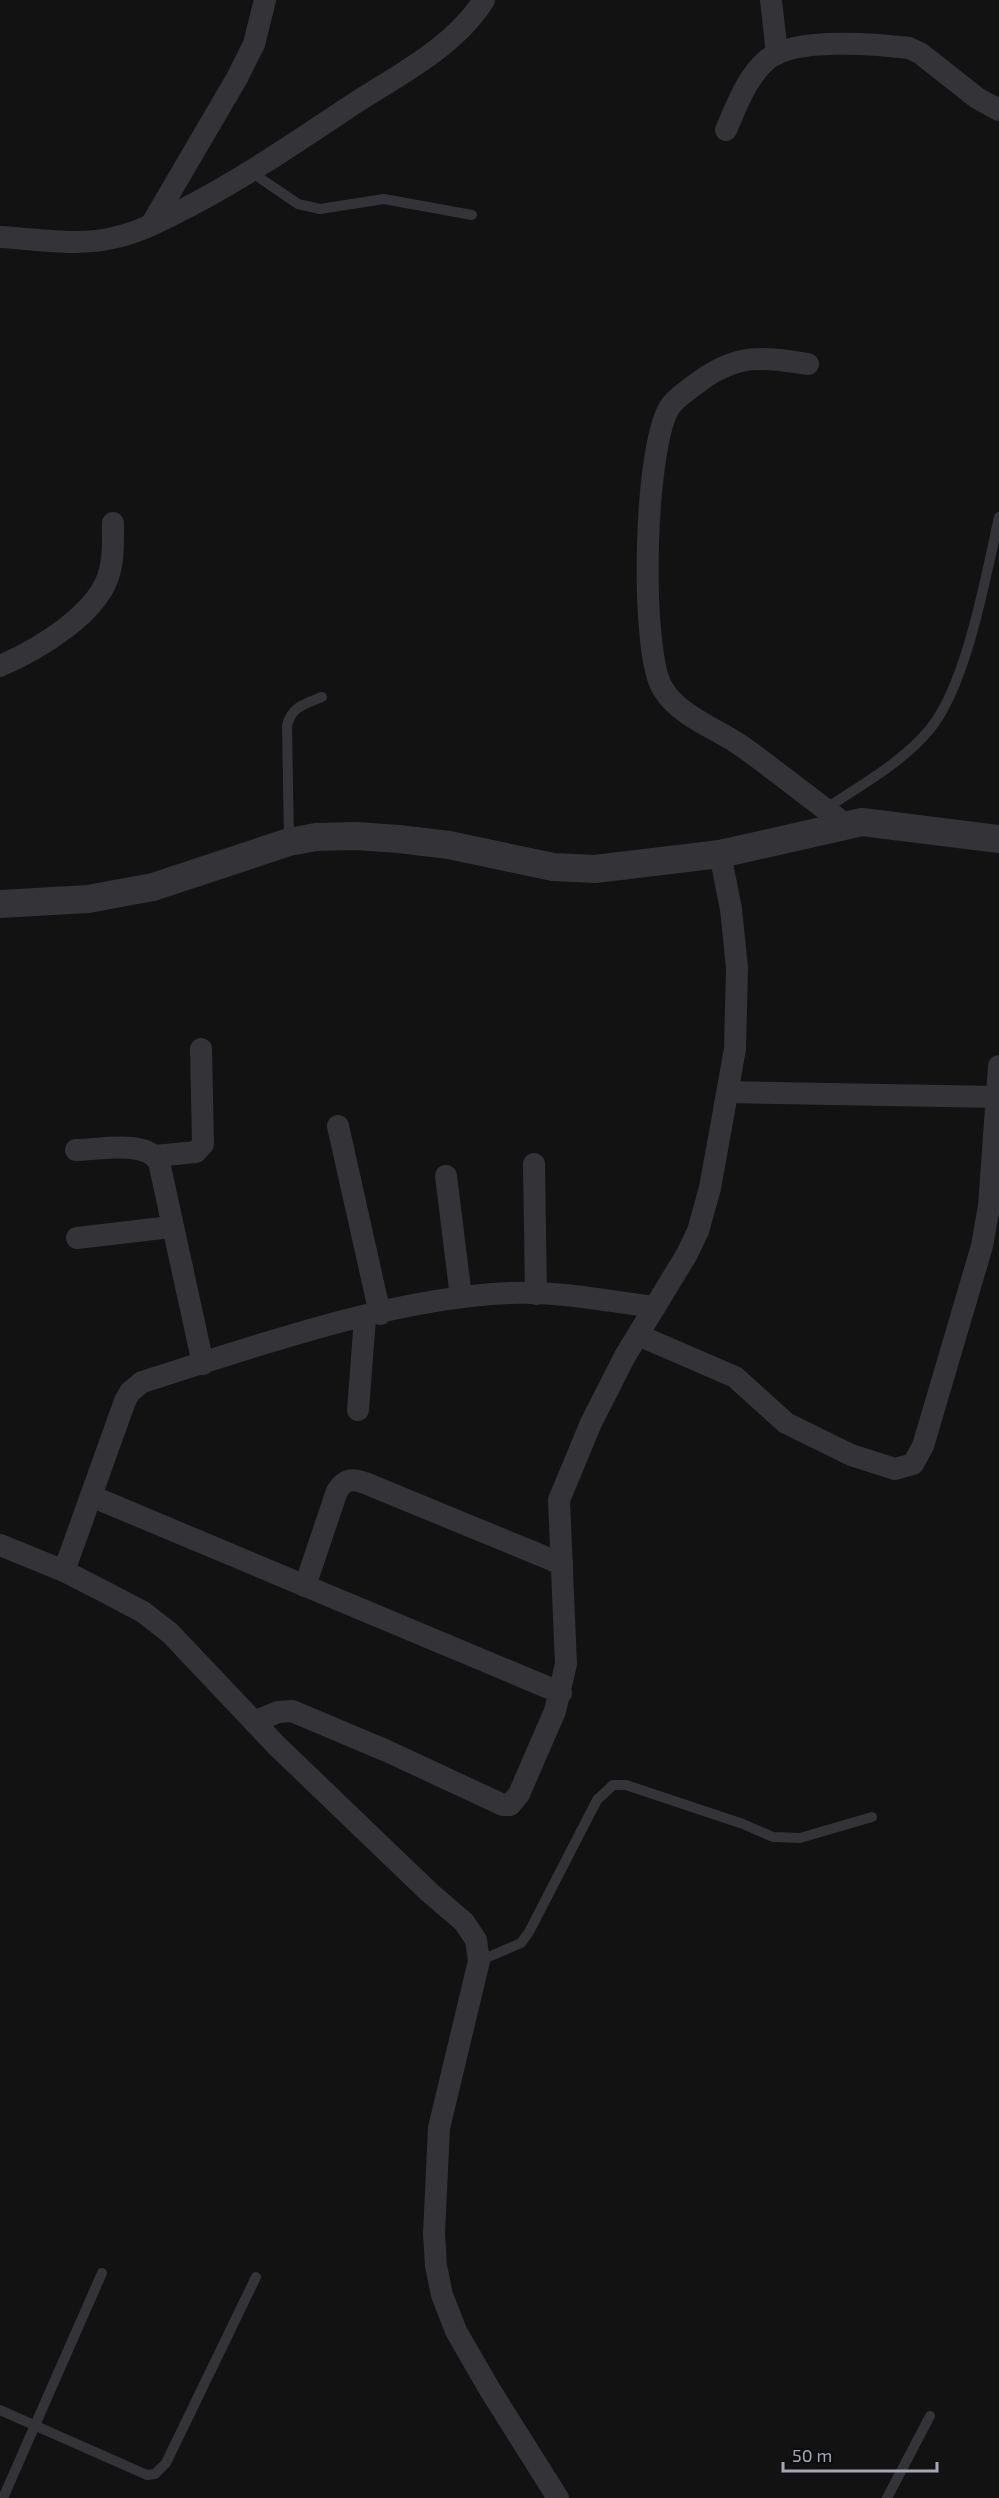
<svg xmlns="http://www.w3.org/2000/svg" width="999" height="2498" font-family="'Exo 2',sans-serif">
<style>
.lines{fill:none;stroke-linecap:round;stroke-linejoin:round}
.service{stroke:#333338;stroke-width:10}
.minor{stroke:#333338;stroke-width:22}
.tertiary{stroke:#333338;stroke-width:28}
</style>
<rect width="100%" height="100%" fill="#121213"/>
<g class="lines">
<g class="service">
<path d="M251 172 298 204 320 209 384 199 472 215"/>
<path d="M825 809C861 785 902 763 930 729 967 684 986 575 999 517"/>
<path d="M289 841 287 726C291 707 304 704 322 697"/>
<path d="M479 1961 521 1943 529 1932 597 1800 613 1785H626L743 1824 773 1837 800 1838 872 1817"/>
<path d="M0 2410 147 2475 155 2474 166 2463 256 2277"/>
<path d="M3 2498 102 2273"/>
<path d="M887 2498 930 2416"/>
</g>
<g class="minor">
<path d="M771 0 777 54"/>
<path d="M726 130C737 105 747 76 768 59 795 37 876 44 909 48L920 53 977 98 999 110"/>
<path d="M151 225 237 78 254 44 265 0"/>
<path d="M0 237C38 239 80 247 117 237 139 232 160 221 180 211 239 181 292 145 346 109 394 77 453 49 484 0"/>
<path d="M808 364C763 357 739 353 700 381 691 388 680 395 672 404 644 436 639 652 663 689 680 717 718 729 743 747 778 772 811 799 845 824"/>
<path d="M0 666C37 650 101 613 110 570 114 555 113 539 113 523"/>
<path d="M728 1092 997 1097"/>
<path d="M338 1126 380 1314"/>
<path d="M76 1150C99 1150 146 1139 159 1162L203 1364"/>
<path d="M155 1156 196 1152 203 1144 201 1049"/>
<path d="M534 1164 536 1294"/>
<path d="M446 1176 461 1297"/>
<path d="M77 1238 171 1227"/>
<path d="M638 1335 735 1377 786 1423 851 1455 895 1469 913 1464 923 1446 982 1246 989 1206 999 1066"/>
<path d="M358 1410 365 1318"/>
<path d="M91 1496 561 1693"/>
<path d="M0 1545 64 1571 107 1593 143 1612 170 1633 277 1746 429 1892 464 1922 476 1940 479 1961 439 2128 434 2233 436 2266 442 2295 456 2331 490 2390 558 2498"/>
<path d="M64 1571 125 1401 130 1392 142 1382C256 1346 391 1298 510 1293 558 1291 607 1301 655 1307"/>
<path d="M305 1586 337 1491C345 1479 351 1478 365 1483L562 1564"/>
<path d="M254 1722 278 1712 292 1711 387 1751 503 1805H510L519 1794 555 1711 566 1664 559 1500 591 1423 625 1356 687 1254 698 1231 710 1188 735 1049 737 968 731 909 720 854"/>
</g>
<path class="tertiary" d="M0 904 88 899 153 887 289 842 316 837 356 836 399 839 449 845 553 867 595 869 720 854 862 822 999 839"/>
</g>
<path d="M783 2462v9h154v-9" fill="none" stroke="#a4a7b3" stroke-width="3"/>
<text x="792" y="2462" font-size="18" fill="#a4a7b3" stroke="#0d0d0e" stroke-width="4.5" paint-order="stroke">50 m</text>
</svg>
